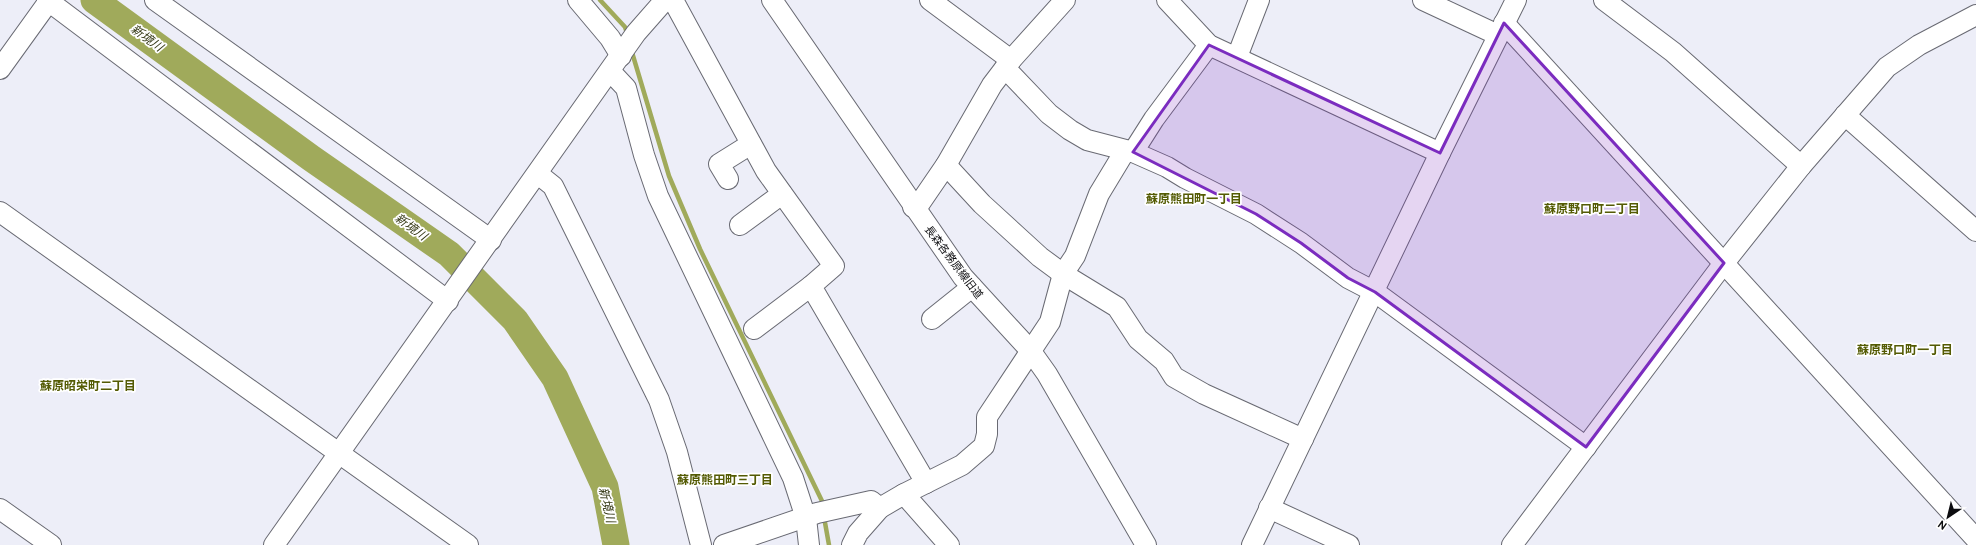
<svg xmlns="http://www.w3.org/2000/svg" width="1976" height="545" font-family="Overpass,'Noto Sans JP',sans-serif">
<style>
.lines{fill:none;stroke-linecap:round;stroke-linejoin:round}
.stream{stroke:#a0aa5b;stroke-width:4.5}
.river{stroke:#a0aa5b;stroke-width:27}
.minor-casing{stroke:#696a73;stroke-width:22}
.minor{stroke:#fff;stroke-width:20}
.marked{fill:#7b2cbf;fill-opacity:0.2;stroke:#7b2cbf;stroke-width:3;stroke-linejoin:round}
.labels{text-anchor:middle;stroke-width:3.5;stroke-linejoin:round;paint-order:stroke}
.street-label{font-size:11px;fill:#0c0c0f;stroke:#fff}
.water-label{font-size:12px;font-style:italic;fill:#333714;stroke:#fff}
.neighbourhood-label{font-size:12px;font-weight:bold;fill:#545b04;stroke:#fff}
</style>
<rect width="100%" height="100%" fill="#edeef8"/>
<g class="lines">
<g class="stream">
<path d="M600 0 625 27 628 36"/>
<path d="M631 49 669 176 700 249 822 501 823 508"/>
<path d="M824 517 829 545"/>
</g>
<path class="river" d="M94 0 311 158 449 254 515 320 555 378 605 487 616 545"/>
<defs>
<g id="minor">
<path d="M47 0 448 301"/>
<path d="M155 0 491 240"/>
<path d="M578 0 610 38 621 56"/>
<path d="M673 0 766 171 834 266 811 286 926 483"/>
<path d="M772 0 963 277 1030 350 1047 374 1146 545"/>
<path d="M930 0 1011 60"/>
<path d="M1167 0 1209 45 1440 153"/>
<path d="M1423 0 1498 35"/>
<path d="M1604 0 1673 52 1801 166"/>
<path d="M1504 23 1976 539"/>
<path d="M1237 57 1259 0"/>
<path d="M1005 68 1049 114 1070 130 1087 140 1133 152 1167 167 1185 178 1256 214 1301 243 1348 278 1375 292 1586 447"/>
<path d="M0 69 49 1"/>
<path d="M610 71 626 88 644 155 658 196 793 478 806 518 809 545"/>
<path d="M1845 115 1976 231"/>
<path d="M1133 152 1154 119 1209 45"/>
<path d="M946 165 982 204 1040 257 1063 274 1117 307 1138 339 1164 361 1174 377 1204 394 1303 439"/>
<path d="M538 174 553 186 659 400 677 452 701 545"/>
<path d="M728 179 719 164 751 144"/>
<path d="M913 207 920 203 946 165 992 85 1011 60 1065 0"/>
<path d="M0 212 468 545"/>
<path d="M740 225 782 194"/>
<path d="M932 319 972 287"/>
<path d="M754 329 811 286"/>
<path d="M904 494 949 545"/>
<path d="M1269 508 1349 545"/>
<path d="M0 509 51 545"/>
<path d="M274 545 636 33 665 0"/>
<path d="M724 545 817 513 871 501 880 508"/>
<path d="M852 545 858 533 880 508 904 494 962 465 984 446 987 434V417L1050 322 1063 274 1075 256 1099 194 1125 151"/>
<path d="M1252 545 1440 153 1516 0"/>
<path d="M1512 545 1724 263 1801 166 1887 67 1919 45 1976 15"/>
</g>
</defs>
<use href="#minor" class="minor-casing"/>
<use href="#minor" class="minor"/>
</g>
<path class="marked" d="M1504 23 1724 263 1586 447 1375 292 1348 278 1301 243 1256 214 1133 152 1209 45 1440 153Z"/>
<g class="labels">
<g class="street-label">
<text transform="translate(954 262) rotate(53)" y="4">長森各務原線旧道</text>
</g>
<g class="water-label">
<text transform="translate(147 38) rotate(36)" y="4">新境川</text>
<text transform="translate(411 227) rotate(36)" y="4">新境川</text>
<text transform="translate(607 505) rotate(77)" y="4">新境川</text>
</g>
<g class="neighbourhood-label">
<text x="1194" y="203">蘇原熊田町一丁目</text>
<text x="1592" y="213">蘇原野口町二丁目</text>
<text x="1905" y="354">蘇原野口町一丁目</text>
<text x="88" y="390">蘇原昭栄町二丁目</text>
<text x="725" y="484">蘇原熊田町三丁目</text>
</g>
</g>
<g transform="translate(1948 517) rotate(215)" stroke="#ffffff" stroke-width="3" paint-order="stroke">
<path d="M0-3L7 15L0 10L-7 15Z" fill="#0c0c0f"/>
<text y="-6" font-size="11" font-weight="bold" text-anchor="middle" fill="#0c0c0f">N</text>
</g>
</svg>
